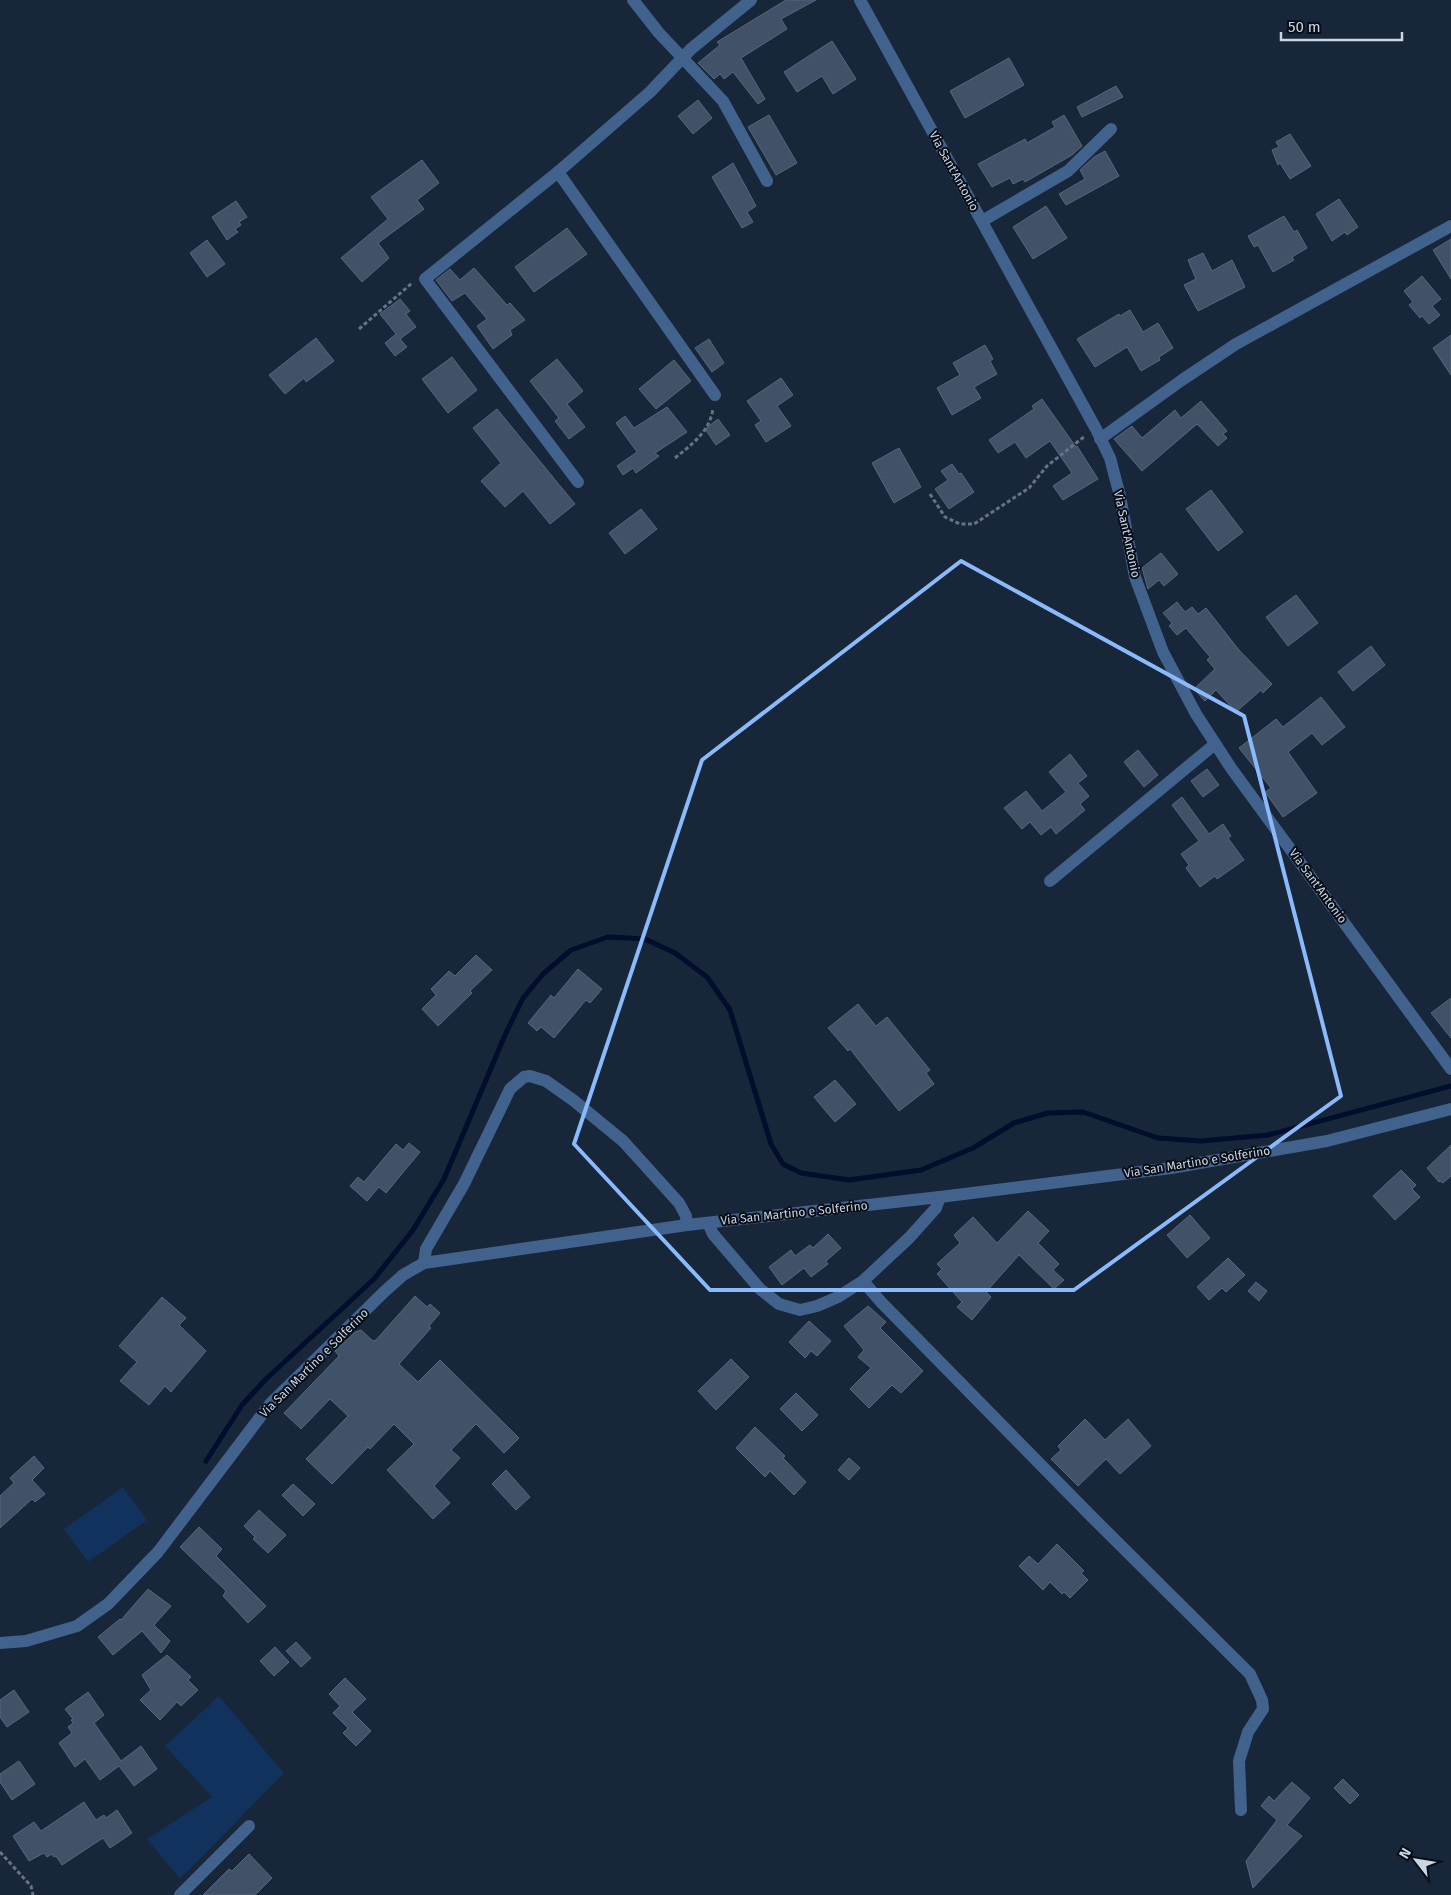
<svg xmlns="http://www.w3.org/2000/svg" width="1451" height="1895" font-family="'Fira Sans',sans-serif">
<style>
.green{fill:#12325e}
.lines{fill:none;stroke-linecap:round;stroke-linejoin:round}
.stream{stroke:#000d2d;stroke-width:5}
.building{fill:#415167;stroke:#56677e}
.path{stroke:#667383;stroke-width:3;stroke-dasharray:4 2.5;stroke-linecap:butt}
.minor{stroke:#42628e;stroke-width:12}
.marked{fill:none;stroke:#8bbafc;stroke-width:4;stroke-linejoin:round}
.labels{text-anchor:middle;stroke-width:4;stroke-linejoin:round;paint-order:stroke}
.street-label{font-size:12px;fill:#cbd4e1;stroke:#080e17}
</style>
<rect width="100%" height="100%" fill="#172639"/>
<g class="green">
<path d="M123 1487 147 1520 88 1562 64 1529Z"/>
<path d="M219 1696 284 1773 180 1879 147 1839 212 1797 165 1746Z"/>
</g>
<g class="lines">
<path class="stream" d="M206 1461 242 1405 265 1380 374 1279 413 1230 444 1179 505 1035 523 998 543 974 571 950 608 937 645 939 675 953 707 977 730 1010 771 1144 783 1164 801 1173 849 1180 921 1170 973 1148 1014 1123 1048 1113 1083 1112 1158 1138 1201 1141 1268 1135 1451 1086"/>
</g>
<g class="building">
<path d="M786 0H816L781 19 787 29 741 58 765 99 758 104 733 72 724 79 720 74 714 79 698 63 720 45 717 42Z"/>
<path d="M832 41 856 79 833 94 822 76 797 92 784 72Z"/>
<path d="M1009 58 1024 85 965 118 950 91Z"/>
<path d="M1116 86 1123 97 1082 117 1077 107Z"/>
<path d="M698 100 712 118 693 134 678 116Z"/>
<path d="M769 115 797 163 776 175 748 127Z"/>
<path d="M1064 115 1082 146 1072 155 1025 182 1023 179 1013 184 1010 178 992 187 978 164 1025 139 1027 143 1055 127 1052 122Z"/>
<path d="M1290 134 1311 166 1290 179 1280 163 1278 165 1272 150 1279 147 1276 142Z"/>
<path d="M1105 151 1119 176 1066 205 1059 194 1085 179 1080 170 1094 157Z"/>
<path d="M422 160 439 183 417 200 424 209 378 243 389 258 362 282 341 258 388 219 371 197Z"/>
<path d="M733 163 756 206 747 212 753 222 742 228 712 177Z"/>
<path d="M1339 199 1358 227 1347 235 1345 232 1332 241 1316 214Z"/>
<path d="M236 201 247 217 239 222 241 225 235 229 238 232 227 240 212 217Z"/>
<path d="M1046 206 1067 238 1033 259 1013 227Z"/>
<path d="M1284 216 1294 232 1297 230 1307 248 1292 257 1294 260 1273 272 1258 245 1254 247 1248 236Z"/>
<path d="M567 228 587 254 534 292 515 267Z"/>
<path d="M1451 239V279L1433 250Z"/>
<path d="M207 240 225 264 207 277 190 253Z"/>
<path d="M1203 253 1212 271 1232 260 1245 287 1198 311 1184 285 1196 279 1188 260Z"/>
<path d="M474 268 507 305 510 303 525 320 510 330 512 335 493 349 477 326 487 319 465 293 452 301 436 280 450 269 460 280Z"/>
<path d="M1422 276 1441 299 1432 306 1440 315 1429 324 1422 316 1420 318 1409 305 1413 302 1404 291Z"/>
<path d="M400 299 410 311 406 314 416 327 400 339 407 347 395 356 385 343 396 334 380 314Z"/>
<path d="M1130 310 1143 332 1158 323 1173 348 1159 357 1160 360 1141 371 1127 347 1095 367 1077 339 1119 314 1120 316Z"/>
<path d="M1451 335V375L1433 348Z"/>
<path d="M316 338 334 361 306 382 304 378 285 394 269 375Z"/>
<path d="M709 339 724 363 712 372 695 348Z"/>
<path d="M985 345 993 359 990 361 997 374 974 387 981 398 952 415 937 388 960 375 953 363Z"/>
<path d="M452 357 477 390 448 413 422 379Z"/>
<path d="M557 359 583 391 567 404 585 427 569 439 555 421 559 418 530 381Z"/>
<path d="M674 360 691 381 656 409 639 389Z"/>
<path d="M781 378 793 395 777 406 791 426 766 442 755 425 761 421 747 401Z"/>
<path d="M1042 399 1076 447 1077 446 1098 479 1063 500 1053 486 1072 473 1050 441 1026 458 1015 442 998 453 989 440 1034 409 1032 406Z"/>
<path d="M1201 401 1227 431 1223 434 1227 438 1218 446 1197 424 1142 471 1114 439 1132 426 1142 438 1175 410 1181 418Z"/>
<path d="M667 407 687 432 655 453 659 456 636 473 633 468 623 475 617 466 637 452 616 423 625 416 634 428Z"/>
<path d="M497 409 575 504 550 524 523 491 505 507 481 481 501 463 473 428Z"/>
<path d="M718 419 730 435 716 445 705 429Z"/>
<path d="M899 448 921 487 894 503 872 463Z"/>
<path d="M952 464 959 474 961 473 974 492 949 509 935 489 948 480 941 471Z"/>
<path d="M1211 490 1243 532 1218 551 1186 509Z"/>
<path d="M641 509 657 529 625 554 609 533Z"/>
<path d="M1161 553 1178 574 1164 586 1159 580 1148 589 1142 568Z"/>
<path d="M1296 595 1318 623 1288 646 1266 617Z"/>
<path d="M1177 602 1185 612 1192 607 1198 614 1206 608 1239 650 1272 684 1263 693 1261 690 1236 712 1216 690 1205 701 1194 689 1215 669 1207 660 1210 657 1186 628 1177 635 1169 626 1172 623 1163 613Z"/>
<path d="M1371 646 1385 665 1353 691 1338 672Z"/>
<path d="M1321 697 1345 727 1322 745 1312 733 1288 752 1317 793 1283 817 1265 792 1271 788 1239 748 1276 719 1283 727Z"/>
<path d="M1138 750 1158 775 1144 787 1124 762Z"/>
<path d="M1070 754 1087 776 1078 783 1089 796 1080 804 1085 810 1056 834 1051 827 1041 835 1030 822 1022 829 1004 808 1026 791 1042 811 1066 792 1049 772Z"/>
<path d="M1207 769 1219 785 1203 797 1191 781Z"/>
<path d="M1182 797 1209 834 1223 824 1231 836 1228 838 1244 860 1217 879 1215 876 1200 887 1186 868 1189 865 1181 854 1199 841 1172 805Z"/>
<path d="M476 955 492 970 470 991 472 993 438 1026 422 1009 436 995 431 989 449 971 455 976Z"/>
<path d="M578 969 602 989 590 1003 586 1000 554 1038 541 1027 537 1031 528 1023 551 995 554 998Z"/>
<path d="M1451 998V1038L1431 1013Z"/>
<path d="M858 1004 876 1026 887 1017 930 1070 926 1073 934 1084 899 1111 850 1049 848 1051 828 1028Z"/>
<path d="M835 1080 856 1104 835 1122 814 1097Z"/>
<path d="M409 1143 420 1152 386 1193 379 1187 367 1201 350 1186 358 1177 364 1182 396 1144 403 1150Z"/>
<path d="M1451 1145V1176L1443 1183 1440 1181 1439 1182 1427 1168Z"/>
<path d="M1401 1170 1416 1185 1412 1189 1420 1197 1395 1220 1373 1196Z"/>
<path d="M1028 1211 1049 1231 1038 1243 1059 1264 1053 1270 1064 1280 1054 1289 1019 1255 986 1292 991 1297 972 1320 957 1307 962 1302 937 1274 942 1269 937 1264 960 1243 954 1235 973 1217 997 1243Z"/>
<path d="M1190 1215 1210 1238 1187 1258 1167 1235Z"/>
<path d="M828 1234 841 1248 826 1261 828 1264 811 1277 804 1268 782 1285 769 1267 791 1250 795 1256 810 1245 813 1248Z"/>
<path d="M1228 1258 1245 1275 1226 1292 1222 1288 1209 1300 1197 1287Z"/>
<path d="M1256 1282 1267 1291 1259 1301 1248 1291Z"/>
<path d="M415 1296 427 1307 430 1304 440 1313 429 1326 431 1328 399 1364 418 1382 440 1360 519 1438 504 1453 476 1424 451 1450 460 1458 434 1486 450 1503 433 1519 387 1470 414 1444 394 1424 370 1449 368 1447 332 1484 306 1459 348 1416 330 1399 301 1429 284 1413 339 1356 335 1351 355 1332 361 1330 373 1341 376 1340Z"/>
<path d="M162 1297 186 1318 179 1325 206 1351 171 1392 165 1386 149 1405 120 1381 137 1362 119 1346Z"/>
<path d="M868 1306 886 1322 880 1328 923 1371 901 1393 892 1385 869 1408 850 1389 871 1368 858 1357 864 1350 844 1326Z"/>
<path d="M809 1321 831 1341 817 1356 811 1351 805 1358 789 1342Z"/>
<path d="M731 1359 749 1377 716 1410 698 1391Z"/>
<path d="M796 1393 818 1415 802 1431 780 1409Z"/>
<path d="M1085 1419 1105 1440 1128 1419 1151 1446 1120 1474 1106 1459 1078 1486 1051 1459 1061 1450 1058 1446Z"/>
<path d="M755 1427 785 1456 783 1458 806 1482 794 1495 770 1471 765 1477 736 1448Z"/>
<path d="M34 1456 44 1468 32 1480 45 1494 35 1502 32 1499 0 1528V1496L14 1483 10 1478Z"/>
<path d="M849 1458 860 1468 849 1480 838 1470Z"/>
<path d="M506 1470 530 1497 516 1510 492 1484Z"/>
<path d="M293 1484 315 1504 303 1516 282 1495Z"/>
<path d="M259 1510 286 1535 268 1553 253 1539 255 1537 244 1526Z"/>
<path d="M199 1527 222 1549 216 1556 266 1606 248 1623 223 1596 226 1591 180 1547Z"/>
<path d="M1057 1544 1084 1571 1081 1573 1088 1580 1070 1598 1064 1592 1062 1594 1050 1582 1043 1590 1019 1566 1029 1556 1038 1564Z"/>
<path d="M148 1589 171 1606 154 1625 170 1641 161 1653 142 1631 113 1655 98 1637 120 1619 121 1620Z"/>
<path d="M296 1642 311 1658 301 1667 286 1651Z"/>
<path d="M275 1647 289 1662 274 1676 260 1661Z"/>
<path d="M167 1655 191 1677 188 1680 198 1690 181 1706 177 1702 160 1720 140 1700 151 1690 142 1675Z"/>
<path d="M345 1678 366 1699 352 1712 371 1731 356 1746 343 1733 348 1728 333 1713 340 1706 329 1694Z"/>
<path d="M14 1690 29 1712 7 1727 0 1717V1700Z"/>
<path d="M88 1692 104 1715 94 1723 121 1761 141 1746 157 1769 134 1786 119 1766 100 1780 85 1759 75 1767 59 1743 72 1733 68 1727 73 1723 71 1720 73 1719 65 1709Z"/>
<path d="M19 1761 35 1784 12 1800 0 1782V1774Z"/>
<path d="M1343 1779 1359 1795 1350 1804 1334 1788Z"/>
<path d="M1292 1782 1310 1798 1287 1825 1302 1836 1253 1888 1246 1861 1277 1820 1261 1806 1269 1796 1274 1801Z"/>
<path d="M84 1802 96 1820 104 1815 106 1818 117 1810 132 1833 110 1848 103 1838 62 1865 56 1856 54 1857 52 1854 47 1857 44 1853 29 1861 13 1836 34 1822 41 1831Z"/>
<path d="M249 1854 272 1878 255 1895H203L229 1869 232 1871Z"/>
</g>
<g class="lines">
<g class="path">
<path d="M359 329 412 283"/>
<path d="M675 458C692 444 710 432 713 408"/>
<path d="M930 494 945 517 960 524H974L1029 488 1047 466 1085 436"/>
<path d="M0 1852 31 1886 33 1895"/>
</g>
<g class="minor">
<path d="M633 0 659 33 723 101 767 181"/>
<path d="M860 0 1096 429 1110 458 1120 496 1135 577 1163 652 1196 714 1231 768 1451 1069"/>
<path d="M558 172 715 395"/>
<path d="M982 221 1068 171 1111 129"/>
<path d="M1100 439 1182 380 1236 344 1451 226"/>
<path d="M578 482 425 279 558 172 650 92 691 49 751 0"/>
<path d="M1050 881 1215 744"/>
<path d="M708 1223 713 1234 760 1289 779 1304 800 1310 817 1306 838 1297 863 1281 909 1238 936 1208 940 1197"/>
<path d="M424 1263 426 1249 464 1184 510 1089 524 1077 530 1076 546 1081 573 1100 623 1141 679 1203 686 1216 687 1225"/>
<path d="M863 1281 881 1302 1091 1516 1250 1674 1262 1700 1263 1709 1248 1732 1239 1761 1241 1810"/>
<path d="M0 1643 26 1641 77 1626 108 1604 158 1552 270 1404 384 1292 403 1275 424 1263 687 1225 940 1197 1171 1168 1327 1141 1451 1109"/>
<path d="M180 1895 249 1826"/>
</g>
</g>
<path class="marked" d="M961 561 1244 716 1341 1096 1074 1290H710L574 1144 702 760Z"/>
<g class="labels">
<g class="street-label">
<text transform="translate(954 171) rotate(61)" y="4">Via Sant'Antonio</text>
<text transform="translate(1127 534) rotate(78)" y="4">Via Sant'Antonio</text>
<text transform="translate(1318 886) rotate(54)" y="4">Via Sant'Antonio</text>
<text transform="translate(1197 1162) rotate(-9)" y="4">Via San Martino e Solferino</text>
<text transform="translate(794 1213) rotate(-6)" y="4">Via San Martino e Solferino</text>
<text transform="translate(314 1363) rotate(-45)" y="4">Via San Martino e Solferino</text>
</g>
</g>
<g transform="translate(1416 1860) rotate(301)" stroke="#080e17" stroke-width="4" paint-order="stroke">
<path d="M0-4L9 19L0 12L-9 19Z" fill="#cbd4e1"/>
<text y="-8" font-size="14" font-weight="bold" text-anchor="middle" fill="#cbd4e1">N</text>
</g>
<path d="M1281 32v8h121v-8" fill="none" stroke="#cbd4e1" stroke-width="2.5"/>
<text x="1288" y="32" font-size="15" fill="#cbd4e1" stroke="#080e17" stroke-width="4" paint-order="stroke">50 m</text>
</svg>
